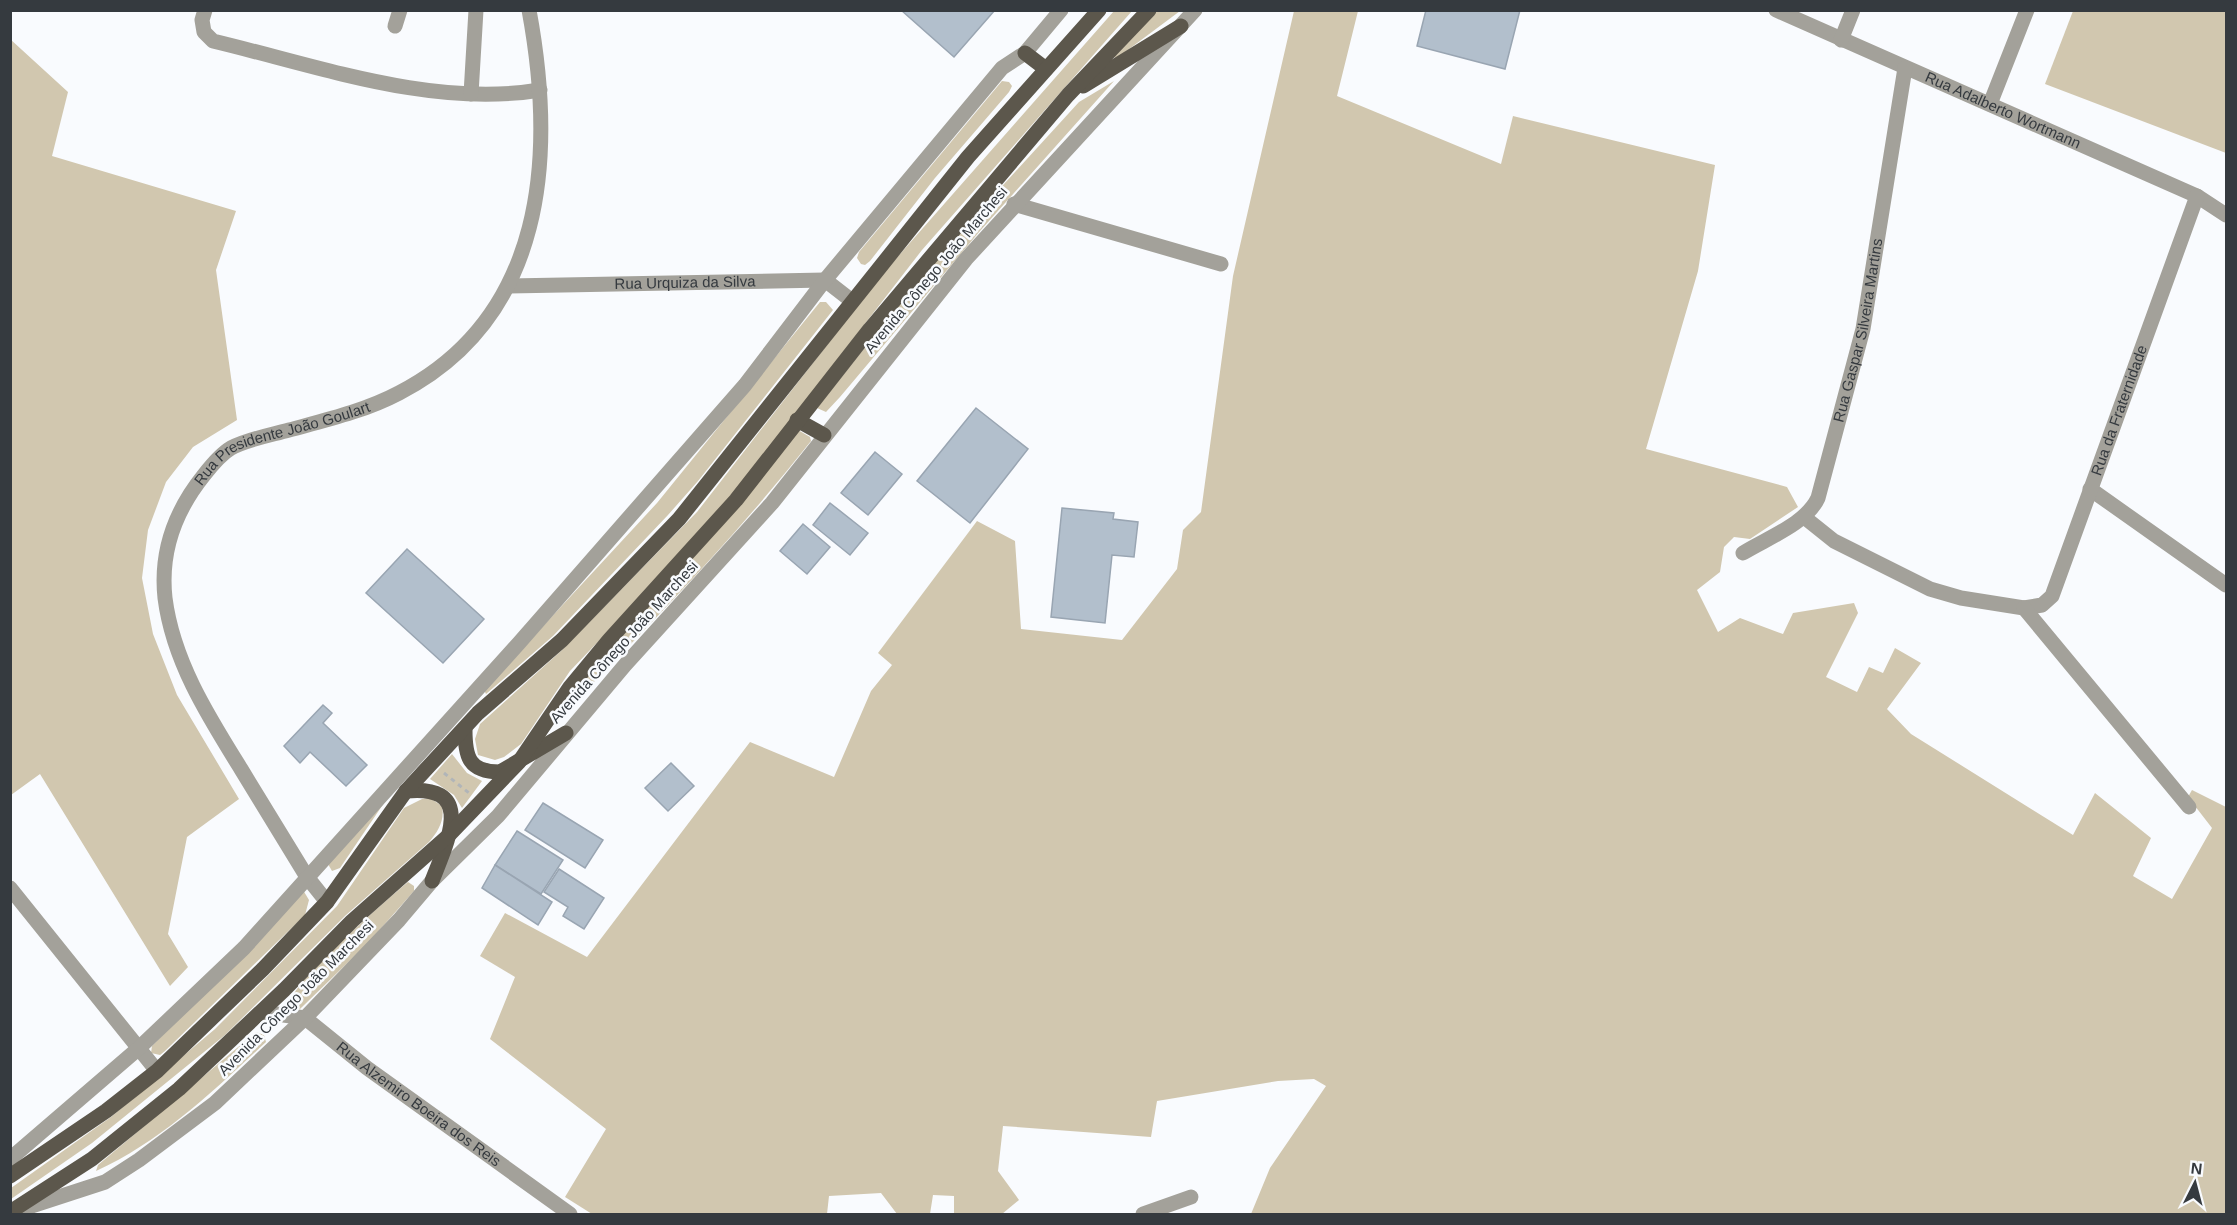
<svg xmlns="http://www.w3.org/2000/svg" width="2237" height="1225" font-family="Helvetica,sans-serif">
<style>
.green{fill:#d1c7af}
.building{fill:#b2bfcc;stroke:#99a5b2;stroke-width:1.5}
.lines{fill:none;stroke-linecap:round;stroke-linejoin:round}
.path{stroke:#b1b5b8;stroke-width:3;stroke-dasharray:4.5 4.5;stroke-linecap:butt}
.minor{stroke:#a3a19a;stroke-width:15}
.major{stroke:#5c574c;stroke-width:15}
.labels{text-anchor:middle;stroke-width:5;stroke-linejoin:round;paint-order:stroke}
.street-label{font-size:15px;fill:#353a3f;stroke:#f9fbfe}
</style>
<rect width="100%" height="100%" fill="#f9fbfe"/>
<g class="green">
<path d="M1114 11H1132L922 250 730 498 656 581 570 671 521 744 504 757 495 760 478 755 475 739 480 724 561 651 697 512 879 278Z"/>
<path d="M1157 11H1180L1117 58 1112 57Z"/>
<path d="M1294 11H1358L1337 96 1501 164 1513 116 1715 165 1698 271 1646 449 1787 487 1798 507 1750 539 1734 537 1724 547 1720 572 1697 590 1718 632 1740 618 1783 634 1793 613 1854 603 1858 613 1826 677 1857 692 1869 667 1883 673 1895 648 1921 663 1887 709 1911 734 2073 835 2095 793 2151 838 2133 876 2172 899 2212 828 2188 797 2192 790 2226 807V1214H1251L1270 1168 1326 1086 1314 1079 1278 1081 1157 1101 1151 1137 1003 1126 998 1171 1019 1200 1002 1214H954V1196L933 1195 930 1214H897L881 1193 829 1196 827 1214H592L565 1197 606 1129 490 1039 515 977 480 956 505 913 587 957 750 742 834 777 871 691 892 665 878 653 977 521 1015 541 1021 629 1122 640 1177 569 1183 530 1201 512 1233 276Z"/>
<path d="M2073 11H2226V153L2045 84Z"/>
<path d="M10 39 68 92 52 156 236 211 216 270 237 420 193 447 166 482 148 530 142 578 153 634 177 695 239 799 187 837 168 934 188 967 170 986 40 774 11 795Z"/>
<path d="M1002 81 1009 82 1012 86 1009 92 935 178 870 261 865 265 861 264 857 258 859 252Z"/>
<path d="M1114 81 980 231 840 397 826 412 817 408 929 266 1079 102Z"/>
<path d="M820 302H826L833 310 698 481 668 515 553 636 486 694 484 690 657 503Z"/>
<path d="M798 430 810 437 811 441C739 532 660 615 579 697L575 693 588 672Z"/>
<path d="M452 754 467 773 482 781 462 808 454 795 430 779Z"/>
<path d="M430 798 442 806C445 820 438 832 429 842L346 915 225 1035 92 1143 11 1199V1188L111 1117 215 1029 337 906 404 808 422 799Z"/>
<path d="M386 800 340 868 332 871 328 864Z"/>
<path d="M408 882 414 886V891L368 943 300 1009 289 1008C283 988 389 898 408 882Z"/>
<path d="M303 890 309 900 305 915 165 1051 160 1055 151 1053 152 1046Z"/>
<path d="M256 1032 264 1035 266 1042C213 1091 162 1141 96 1171L98 1165Z"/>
</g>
<g class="building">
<path d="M901 10H995L954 57Z"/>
<path d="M1426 10H1520L1505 69 1417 46Z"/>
<path d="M976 408 1028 449 970 523 917 481Z"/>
<path d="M875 452 902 474 868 515 841 493Z"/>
<path d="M830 503 868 533 850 555 813 525Z"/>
<path d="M1062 508 1114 513 1113 519 1138 522 1134 557 1112 555 1105 623 1051 617Z"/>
<path d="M803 524 830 547 807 574 780 551Z"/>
<path d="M407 549 484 619 443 663 366 593Z"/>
<path d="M323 705 332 713 323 723 367 765 346 786 310 752 300 763 284 746Z"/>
<path d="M671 763 694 786 668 811 645 788Z"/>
<path d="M543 803 603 840 585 868 525 830Z"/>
<path d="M517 831 563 860 541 894 495 865Z"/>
<path d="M495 865 552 902 538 925 482 888Z"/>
<path d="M559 869 604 898 584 929 563 916 568 907 544 892Z"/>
</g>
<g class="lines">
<path class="path" d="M444 773 469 793"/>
<g class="minor">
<path d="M205 10 202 20 204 32 213 41C318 66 433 108 540 90"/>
<path id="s1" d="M1776 10 2197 196 2226 215"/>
<path d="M395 26 400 10"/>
<path d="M1841 40 1853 10"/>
<path d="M471 94 476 10"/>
<path d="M1990 104 2027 10"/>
<path d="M1014 204 1221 264"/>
<path id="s2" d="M509 286 825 280 852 301"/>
<path d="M2090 489 2226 585"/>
<path id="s3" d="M1804 517 1834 541 1930 589 1961 598 2024 608 2042 605 2052 596 2197 196"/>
<path id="s4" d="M1743 553C1767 538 1806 524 1818 498L1863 329 1905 68"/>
<path d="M2024 608 2189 807"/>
<path d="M10 888 157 1071"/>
<path id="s5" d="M327 902 307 877C285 841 263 805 241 769 208 716 173 661 165 598 160 552 175 511 204 475 211 466 221 454 231 448 248 439 271 435 289 430 326 420 365 411 399 393 546 317 556 156 529 10"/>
<path id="s6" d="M262 1012 305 1018 367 1068 570 1214"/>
<path d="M10 1159 139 1048 244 948 519 643 745 385 825 280 1002 68 1025 53 1061 10"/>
<path d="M16 1211 105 1182 139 1160 215 1103 305 1018 399 920 432 881 498 816 625 665 772 503 966 259 1195 10"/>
<path d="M1143 1214 1191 1197"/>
</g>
<g class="major">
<path d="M1025 53 1046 69"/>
<path d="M1083 86 1181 26"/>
<path d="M797 420 824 435"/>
<path d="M465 730C465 757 469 772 500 772L566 733"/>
<path d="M406 791C477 784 447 842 432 881"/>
<path d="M10 1176 106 1111 157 1071 263 969 327 902 406 791 429 766 478 713 562 640 679 519 968 157 1099 10"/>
<path d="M10 1212 92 1159 179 1089 284 990 352 921 448 836 519 762 570 687 609 640 736 500 870 329 1068 95 1149 10"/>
</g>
</g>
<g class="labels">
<g class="street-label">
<text dy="5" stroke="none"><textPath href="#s1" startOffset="248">Rua Adalberto Wortmann</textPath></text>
<text transform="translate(936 270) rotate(-50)" y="5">Avenida Cônego João Marchesi</text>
<text dy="5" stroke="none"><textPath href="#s2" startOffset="176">Rua Urquiza da Silva</textPath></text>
<text dy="5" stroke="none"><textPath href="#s4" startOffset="267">Rua Gaspar Silveira Martins</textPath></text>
<text dy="5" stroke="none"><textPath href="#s3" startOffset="471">Rua da Fraternidade</textPath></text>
<text dy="5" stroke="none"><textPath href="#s5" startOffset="566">Rua Presidente João Goulart</textPath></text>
<text transform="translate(624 642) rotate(-48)" y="5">Avenida Cônego João Marchesi</text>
<text transform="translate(296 998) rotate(-45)" y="5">Avenida Cônego João Marchesi</text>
<text dy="5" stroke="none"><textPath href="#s6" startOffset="186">Rua Alzemiro Boeira dos Reis</textPath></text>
</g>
</g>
<rect width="2237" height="1225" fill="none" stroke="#353a3f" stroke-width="24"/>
<g transform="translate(2195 1183) rotate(6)" stroke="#f9fbfe" stroke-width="4.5" paint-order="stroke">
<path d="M0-4.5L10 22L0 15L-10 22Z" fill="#353a3f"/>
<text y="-9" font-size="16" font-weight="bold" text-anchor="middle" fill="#353a3f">N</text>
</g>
</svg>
